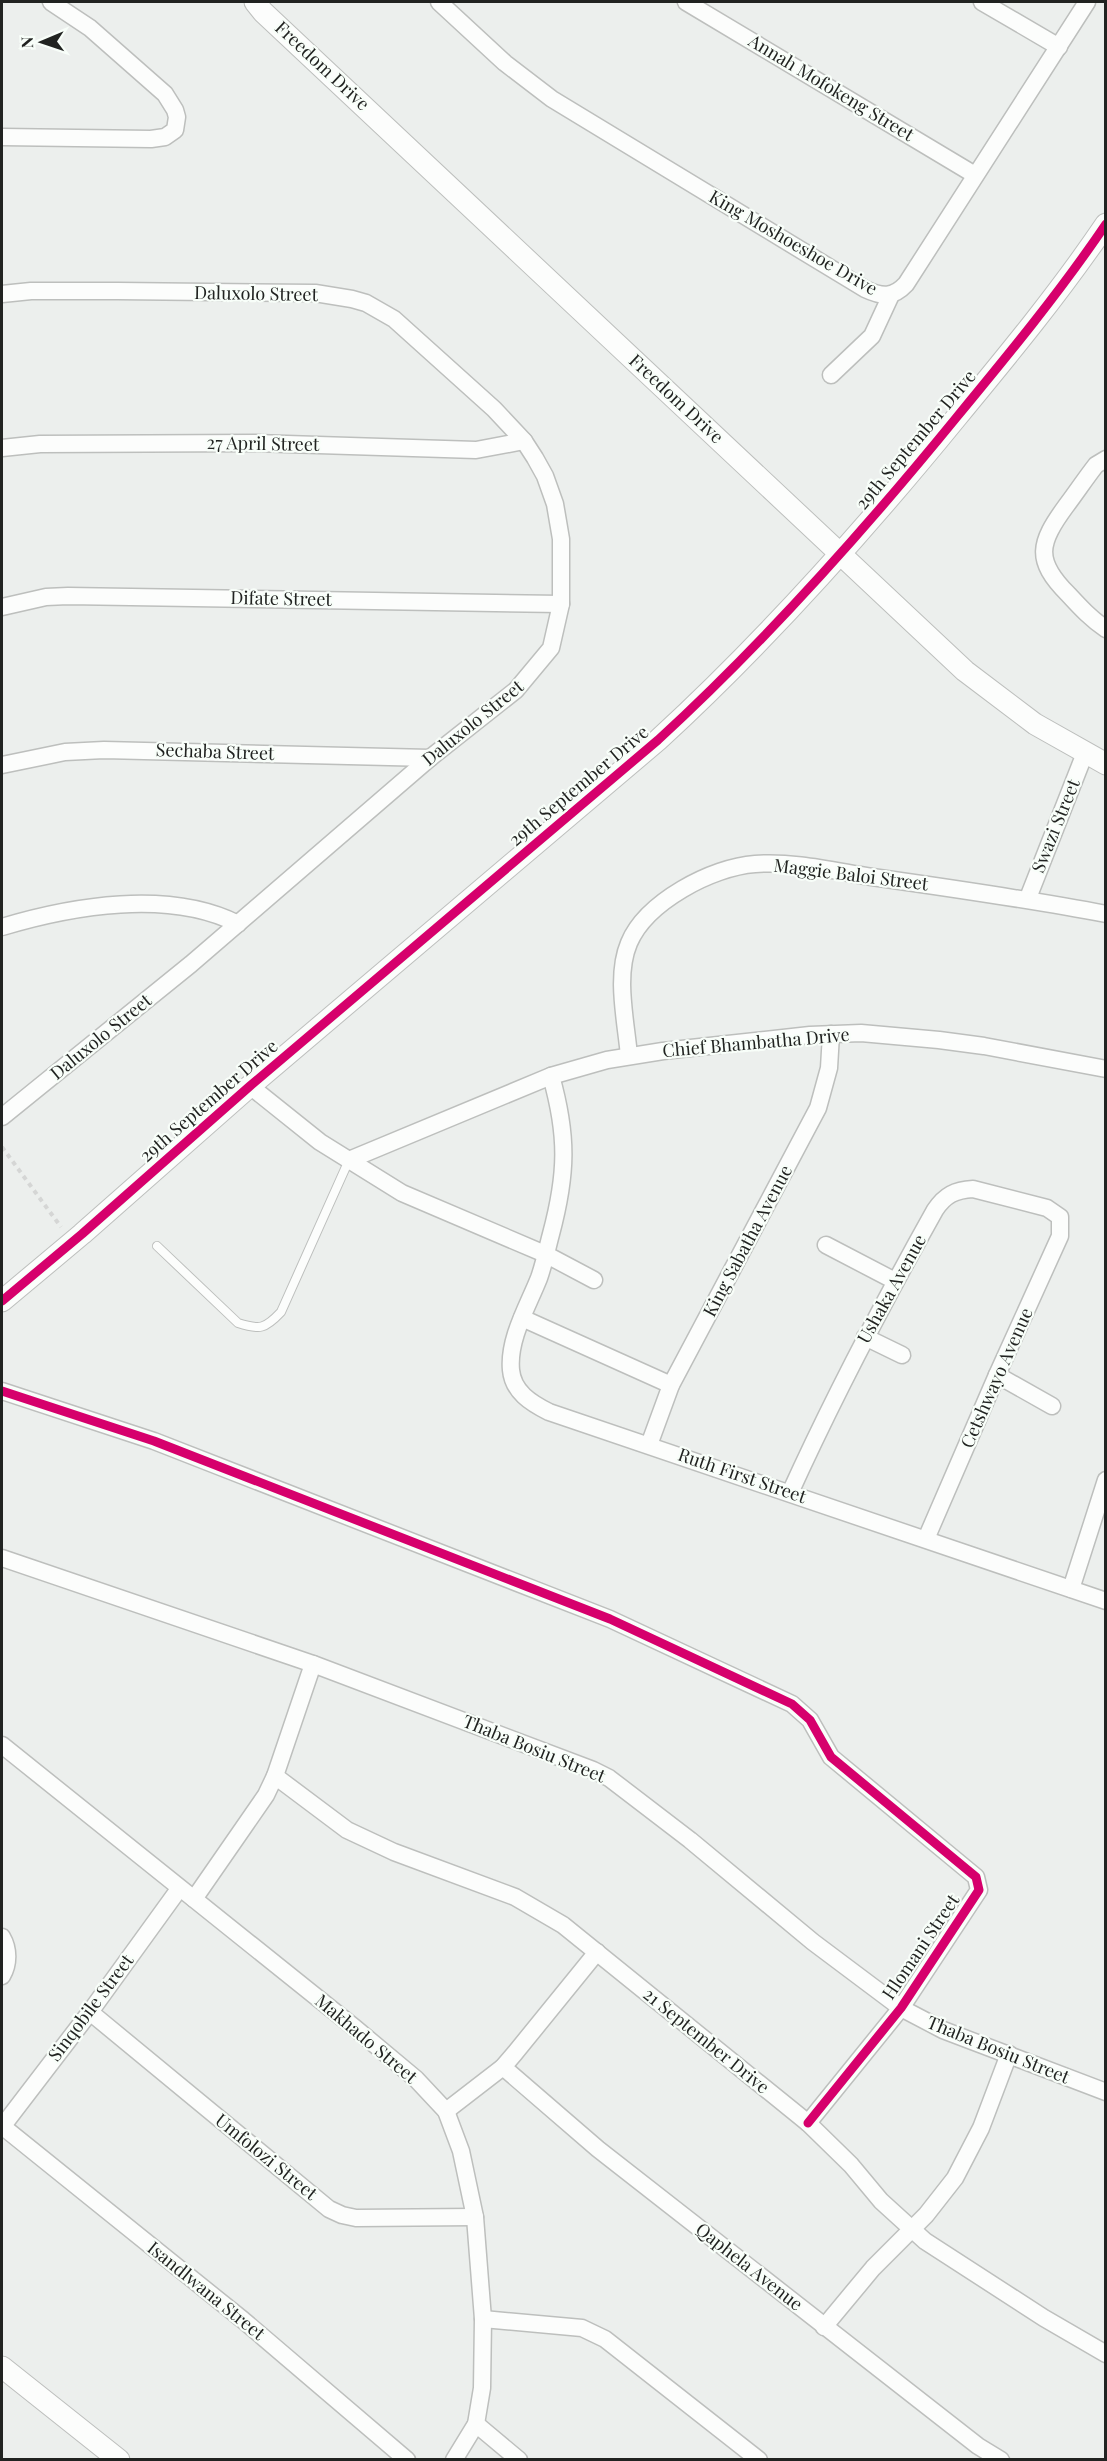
<svg xmlns="http://www.w3.org/2000/svg" width="1107" height="2461" font-family="'Playfair Display',serif">
<style>
.lines{fill:none;stroke-linecap:round;stroke-linejoin:round}
.service-casing{stroke:#bdbfbd;stroke-width:10}
.minor-casing{stroke:#bdbfbd;stroke-width:19}
.tertiary-casing{stroke:#bdbfbd;stroke-width:23}
.path{stroke:#d5d6d5;stroke-width:4;stroke-dasharray:4.5 4.5;stroke-linecap:butt}
.service{stroke:#fcfdfc;stroke-width:8}
.minor{stroke:#fcfdfc;stroke-width:16}
.tertiary{stroke:#fcfdfc;stroke-width:21}
.cycleway-casing{stroke:#f8fef9;stroke-width:13}
.cycleway{stroke:#d6006c;stroke-width:9}
.labels{text-anchor:middle;stroke-width:4.5;stroke-linejoin:round;paint-order:stroke}
.street-label{font-size:18px;fill:#212321;stroke:#f8fef9}
</style>
<rect width="100%" height="100%" fill="#ecefed"/>
<g class="lines">
<defs>
<path id="service" d="M157 1246 238 1323C260 1330 265 1329 281 1312L349 1160"/>
<g id="minor">
<path d="M439 2 505 63 552 99 865 289C882 297 893 298 906 284L1087 2"/>
<path d="M686 2 975 175"/>
<path d="M982 2 1059 47"/>
<path d="M2 137 151 139 165 137 175 130 177 117 175 110 165 94 90 28 51 2"/>
<path d="M2 294 31 291H118L315 293 352 299 366 303 394 319 494 409 524 441 535 458 545 476 555 504 561 539V604L551 648 516 690 430 758 191 964 2 1117"/>
<path d="M831 375 872 336 891 295"/>
<path d="M2 448 40 444 255 443 476 450 524 441"/>
<path d="M1106 459 1096 465C1085 479 1076 493 1066 506 1039 543 1034 560 1068 594 1080 607 1091 619 1106 629"/>
<path d="M2 607 46 597 68 596 561 604"/>
<path d="M2 765 65 752 104 750 430 758"/>
<path d="M1028 898 1085 753"/>
<path d="M2 927C72 906 169 889 238 924"/>
<path d="M629 1056C626 1021 615 976 629 943 646 902 712 867 755 864 794 861 834 871 872 877 950 888 1028 899 1106 914"/>
<path d="M551 1076C568 1136 567 1174 551 1234 547 1249 544 1264 539 1278 528 1306 508 1339 511 1370 513 1392 531 1403 549 1412L1106 1601"/>
<path d="M250 1086 320 1142 402 1193 545 1254 594 1280"/>
<path d="M349 1160 551 1076 607 1060 663 1051 810 1035 861 1033 939 1040 984 1046 1106 1069"/>
<path d="M826 1245 895 1281"/>
<path d="M522 1318 671 1385"/>
<path d="M865 1337 902 1355"/>
<path d="M997 1375 1052 1406"/>
<path d="M2 1391 154 1441 610 1619 792 1704 810 1720 831 1757 976 1877 979 1890 901 2008 808 2123"/>
<path d="M649 1445 671 1385 818 1108 829 1068 831 1034"/>
<path d="M790 1493C834 1396 883 1303 935 1210 945 1195 955 1190 973 1189L1047 1208 1060 1217V1236L997 1375 926 1539"/>
<path d="M2 1558 313 1664 593 1770 609 1778 690 1840 813 1942 901 2008 943 2030 1106 2092"/>
<path d="M1071 1589 1106 1480"/>
<path d="M2 1745 355 2028 416 2079 446 2111 461 2151 475 2217 483 2319 482 2388 476 2424 454 2460"/>
<path d="M275 1776 347 1830 394 1852 515 1897 563 1925 808 2123 851 2165 881 2201 925 2241 1044 2318 1106 2354"/>
<path d="M194 1899 266 1795 275 1776 313 1664"/>
<path d="M2 1937C9 1949 9 1964 2 1976"/>
<path d="M90 2012 329 2209 342 2215 356 2218 475 2217"/>
<path d="M503 2067 598 2149 978 2446 1001 2460"/>
<path d="M446 2111 503 2067 515 2053 597 1952"/>
<path d="M2 2126 243 2320 407 2460"/>
<path d="M2 2127 90 2012 179 1889"/>
<path d="M483 2319 582 2328 605 2339 759 2460"/>
<path d="M824 2327 873 2268 926 2215 955 2178 981 2128 1009 2054"/>
<path d="M476 2424 519 2460"/>
</g>
<g id="tertiary">
<path d="M255 2 263 12 965 671 1035 724 1106 764"/>
<path d="M2 1301 82 1234 250 1086 658 740C767 640 863 532 956 418 1008 355 1060 292 1106 224"/>
<path d="M2 2367 119 2460"/>
</g>
</defs>
<use href="#service" class="service-casing"/>
<use href="#minor" class="minor-casing"/>
<use href="#tertiary" class="tertiary-casing"/>
<path class="path" d="M2 1147 61 1227"/>
<use href="#service" class="service"/>
<use href="#minor" class="minor"/>
<use href="#tertiary" class="tertiary"/>
<defs>
<g id="cycleway">
<path d="M2 1301 82 1234 250 1086 658 740C767 640 863 532 956 418 1008 355 1060 292 1106 224"/>
<path d="M2 1391 154 1441 610 1619 792 1704 810 1720 831 1757 976 1877 979 1890 901 2008 808 2123"/>
</g>
</defs>
<use href="#cycleway" class="cycleway-casing"/>
<use href="#cycleway" class="cycleway"/>
</g>
<g class="labels">
<g class="street-label">
<text transform="translate(322 66) rotate(43)" y="6">Freedom Drive</text>
<text transform="translate(831 88) rotate(31)" y="6">Annah Mofokeng Street</text>
<text transform="translate(793 243) rotate(30)" y="6">King Moshoeshoe Drive</text>
<text transform="translate(256 294) rotate(1)" y="6">Daluxolo Street</text>
<text transform="translate(676 399) rotate(43)" y="6">Freedom Drive</text>
<text transform="translate(916 440) rotate(-50)" y="6">29th September Drive</text>
<text transform="translate(263 444) rotate(1)" y="6">27 April Street</text>
<text transform="translate(281 599) rotate(1)" y="6">Difate Street</text>
<text transform="translate(473 723) rotate(-39)" y="6">Daluxolo Street</text>
<text transform="translate(215 752) rotate(2)" y="6">Sechaba Street</text>
<text transform="translate(579 786) rotate(-40)" y="6">29th September Drive</text>
<text transform="translate(1056 826) rotate(-68)" y="6">Swazi Street</text>
<text transform="translate(851 875) rotate(7)" y="6">Maggie Baloi Street</text>
<text transform="translate(101 1037) rotate(-39)" y="6">Daluxolo Street</text>
<text transform="translate(756 1043) rotate(-5)" y="6">Chief Bhambatha Drive</text>
<text transform="translate(209 1101) rotate(-41)" y="6">29th September Drive</text>
<text transform="translate(748 1241) rotate(-62)" y="6">King Sabatha Avenue</text>
<text transform="translate(892 1289) rotate(-61)" y="6">Ushaka Avenue</text>
<text transform="translate(997 1378) rotate(-66)" y="6">Cetshwayo Avenue</text>
<text transform="translate(742 1476) rotate(19)" y="6">Ruth First Street</text>
<text transform="translate(534 1749) rotate(22)" y="6">Thaba Bosiu Street</text>
<text transform="translate(921 1947) rotate(-56)" y="6">Hlomani Street</text>
<text transform="translate(91 2008) rotate(-53)" y="6">Sinqobile Street</text>
<text transform="translate(366 2039) rotate(40)" y="6">Makhado Street</text>
<text transform="translate(706 2041) rotate(39)" y="6">21 September Drive</text>
<text transform="translate(998 2050) rotate(22)" y="6">Thaba Bosiu Street</text>
<text transform="translate(266 2157) rotate(39)" y="6">Umfolozi Street</text>
<text transform="translate(749 2267) rotate(38)" y="6">Qaphela Avenue</text>
<text transform="translate(206 2291) rotate(39)" y="6">Isandlwana Street</text>
</g>
</g>
<rect width="1107" height="2461" fill="none" stroke="#212321" stroke-width="6"/>
<g transform="translate(42 42) rotate(268)" stroke="#f8fef9" stroke-width="4.5" paint-order="stroke">
<path d="M0-4.5L10 22L0 15L-10 22Z" fill="#212321"/>
<text y="-9" font-size="16" font-weight="bold" text-anchor="middle" fill="#212321">N</text>
</g>
</svg>
